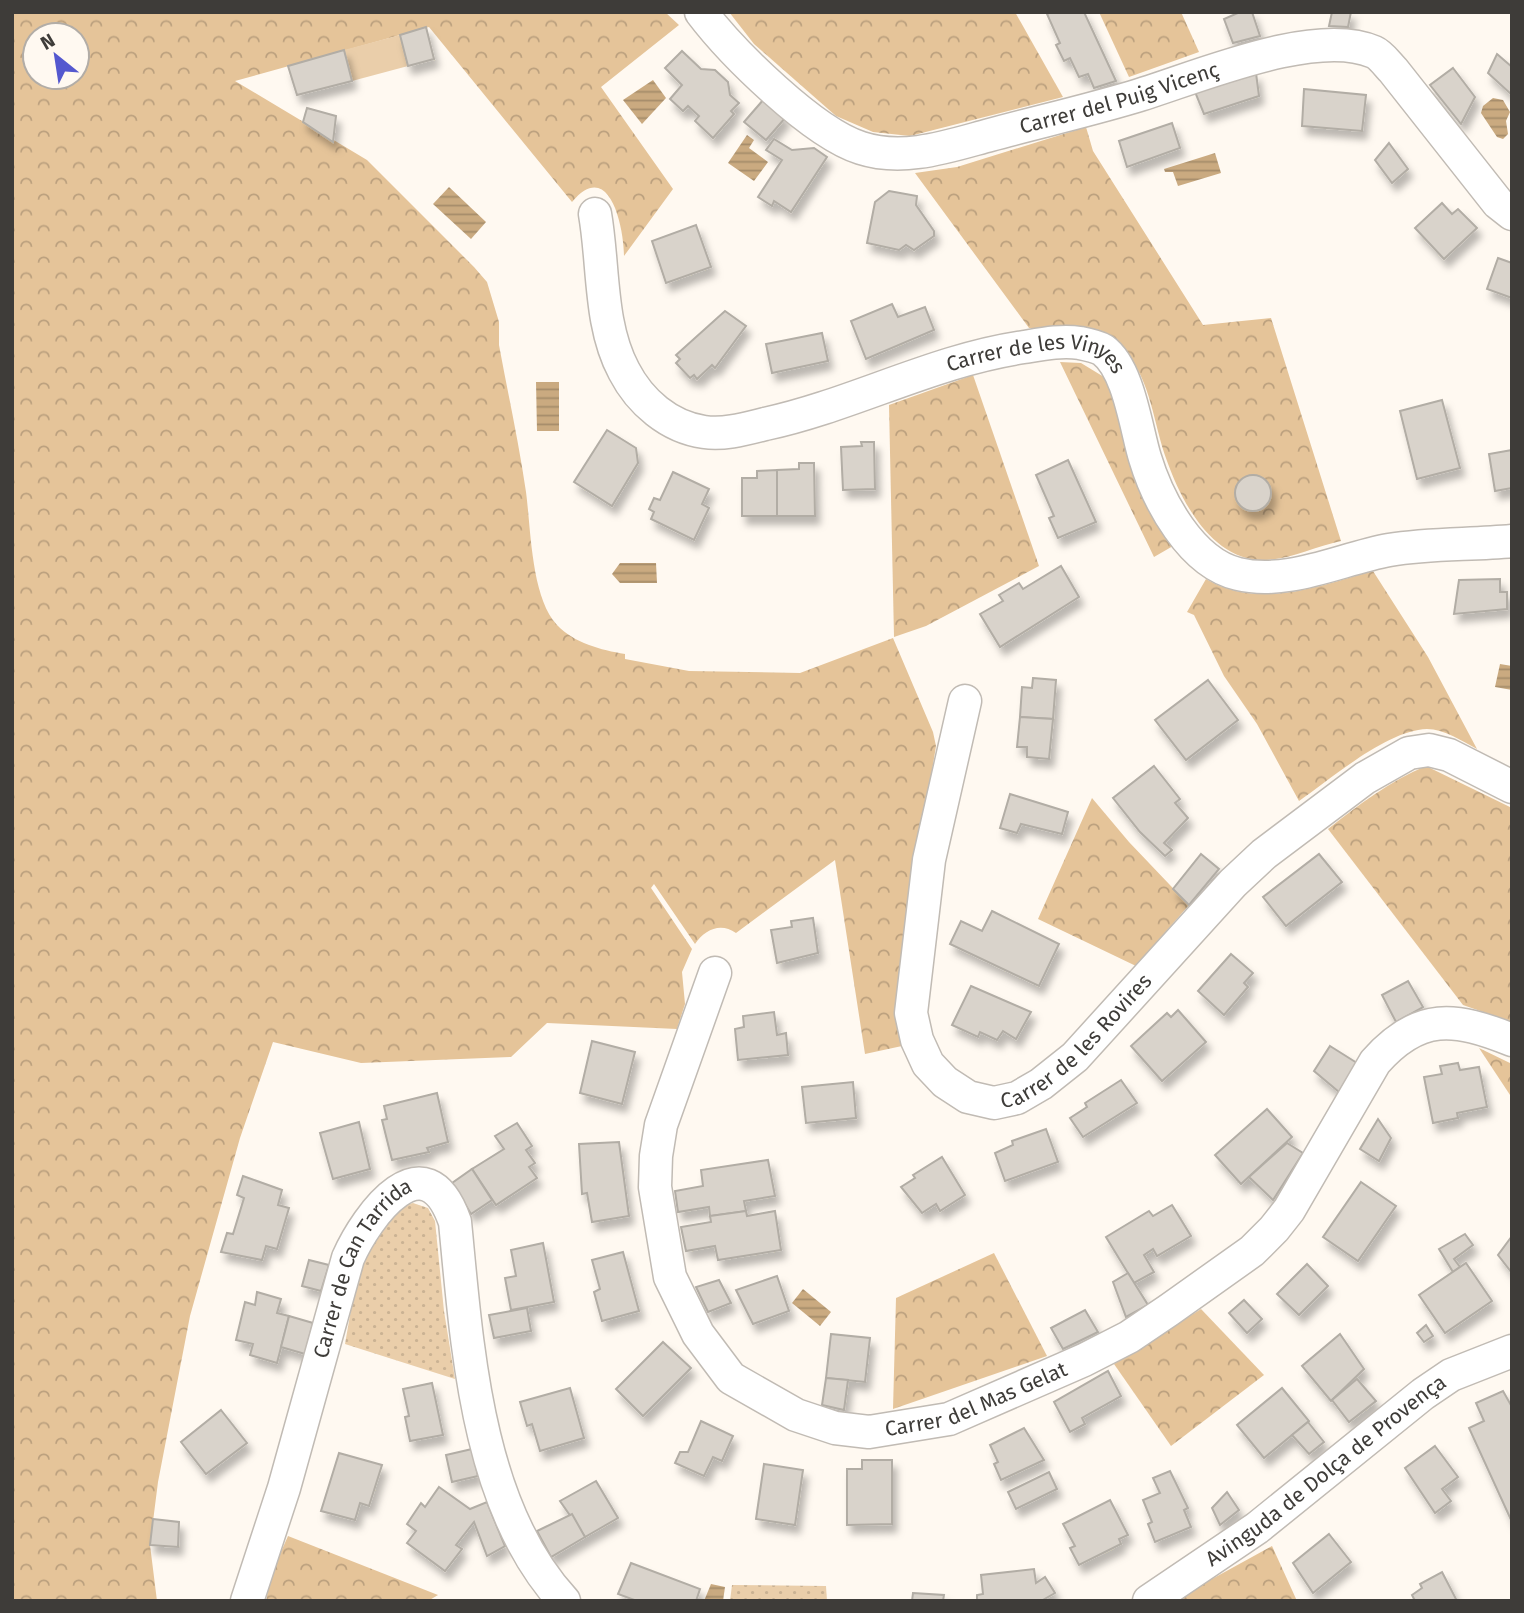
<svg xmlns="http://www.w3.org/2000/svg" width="1524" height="1613" font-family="'Fira Sans',sans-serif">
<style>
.grass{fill:url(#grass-dots)}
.forest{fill:url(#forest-crowns);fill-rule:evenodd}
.park{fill:#eaceaa}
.water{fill:url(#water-rules)}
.building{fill:#d9d3cb;stroke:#b2ada5;stroke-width:2;filter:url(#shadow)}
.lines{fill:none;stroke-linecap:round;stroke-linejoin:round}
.minor-casing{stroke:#c1bbb4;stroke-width:35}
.minor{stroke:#fff;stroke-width:32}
.labels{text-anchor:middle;stroke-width:5;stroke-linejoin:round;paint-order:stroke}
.street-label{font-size:21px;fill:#3e3c39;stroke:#fff9f1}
</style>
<defs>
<pattern id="grass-dots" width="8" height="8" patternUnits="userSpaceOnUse" patternTransform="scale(1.75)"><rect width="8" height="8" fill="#eaceaa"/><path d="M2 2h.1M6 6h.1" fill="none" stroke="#cab293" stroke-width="1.8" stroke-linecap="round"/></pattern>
<pattern id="forest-crowns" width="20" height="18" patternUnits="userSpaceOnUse" patternTransform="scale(1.75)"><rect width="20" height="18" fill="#e5c499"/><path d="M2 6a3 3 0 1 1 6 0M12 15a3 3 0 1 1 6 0" fill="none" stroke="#bba07e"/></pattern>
<pattern id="water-rules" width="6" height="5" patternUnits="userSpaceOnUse" patternTransform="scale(1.75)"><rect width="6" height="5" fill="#caaa80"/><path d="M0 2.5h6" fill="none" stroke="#a58c6a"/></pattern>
<filter id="shadow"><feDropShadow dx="4.5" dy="8" stdDeviation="3.5" flood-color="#0004"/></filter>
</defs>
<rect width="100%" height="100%" fill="#fff9f1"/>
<g class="grass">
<path d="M413 1203 428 1208 435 1221 444 1311 455 1379 345 1344 353 1298 368 1247 402 1206Z"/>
<path d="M732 1585 826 1586 827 1601H730Z"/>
</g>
<g class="forest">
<path d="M12 12H665L679 25 601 87 673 189 624 256C624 229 610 157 572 202L429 27 235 81 367 160 474 267 487 282 499 322V345C508 394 519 443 526 492 531 529 531 597 557 625 574 643 601 650 625 654V659L689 671 800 673 893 638 933 732 936 746 897 988 896 1021 902 1046 865 1054 835 860 736 933C721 922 705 929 695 944L654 884 651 888 692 949 682 972 685 1004 677 1029 547 1023 511 1057 361 1063 273 1042 240 1138 190 1316 158 1482 150 1545 157 1601H12ZM35 35H77V77H35Z"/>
<path d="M729 12H1015L1063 97 910 136 873 132 836 116 754 44Z"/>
<path d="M1099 12H1181L1199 52 1129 77Z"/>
<path d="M1086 127 1093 151 1203 325 1271 318 1341 541C1313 547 1285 562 1257 560 1209 555 1181 500 1167 461 1153 423 1152 383 1125 351L1049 328H1029L915 173 957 167Z"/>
<path d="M1060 362 1081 363 1104 377C1132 435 1130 494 1173 546L1154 557Z"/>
<path d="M973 375 1039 566 926 626 894 637 889 405Z"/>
<path d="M1373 571 1428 657 1477 749C1462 741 1444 729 1427 729 1387 730 1331 779 1299 801L1257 724 1224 676 1194 615 1187 612 1206 579C1259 610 1318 586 1373 571Z"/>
<path d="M1426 766 1512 808V1022L1463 1005 1328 829C1358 805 1390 781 1426 766Z"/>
<path d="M1092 798 1129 842 1189 905 1136 966 1038 919Z"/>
<path d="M1479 1048 1512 1064V1098Z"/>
<path d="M994 1253 1047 1356 893 1409 896 1298Z"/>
<path d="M1201 1309 1264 1375 1171 1446 1114 1364Z"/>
<path d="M288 1536 438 1595 428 1601H266L271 1574Z"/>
<path d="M1272 1546 1297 1601H1172Z"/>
</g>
<path class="park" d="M400 35 408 66 352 81 344 50Z"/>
<g class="water">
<path d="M653 80 666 98 642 124 623 100Z"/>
<path d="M1493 98 1503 100 1510 112 1506 121 1508 134 1503 139 1497 137 1481 113 1483 106Z"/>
<path d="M747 135 754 140 749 148 768 162 754 181 728 163Z"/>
<path d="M1215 153 1221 173 1178 186 1173 172H1165L1164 169Z"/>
<path d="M449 187 486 222 471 239 433 204Z"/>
<path d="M536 382H559V431H537Z"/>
<path d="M620 563H656L657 583H620L612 574Z"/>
<path d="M1500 664 1512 666V690L1495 687Z"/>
<path d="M803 1289 831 1312 820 1326 792 1303Z"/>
<path d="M711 1584 725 1587 723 1601H704Z"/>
</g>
<g class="building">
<path d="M1051 12H1084L1116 81 1094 88 1088 74 1079 77 1070 58 1064 61 1056 45 1060 43 1047 14Z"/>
<path d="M1240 12H1252L1260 36 1233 43 1224 19Z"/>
<path d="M1332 12H1351L1348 27 1329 26Z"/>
<path d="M426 27 434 59 408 66 400 35Z"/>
<path d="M344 50 352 81 297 95 288 66Z"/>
<path d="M682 51 701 69 715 70 728 82 730 95 739 103 731 111 734 114 713 138 695 121 699 116 688 106 683 111 670 99 682 85 665 68Z"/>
<path d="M1497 54 1512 67V95L1488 73Z"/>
<path d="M1453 68 1475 97 1461 124 1430 85Z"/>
<path d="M1256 73 1259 96 1204 114 1195 92Z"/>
<path d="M1304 89 1366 95 1362 131 1302 126Z"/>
<path d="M764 99 786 117 766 140 744 122Z"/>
<path d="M307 108 336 116 333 142 303 122Z"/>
<path d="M1172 123 1180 148 1127 167 1119 141Z"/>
<path d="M774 139 792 150 814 148 827 157 791 212 774 201 772 206 758 197 782 160 766 150Z"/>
<path d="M1389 143 1408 169 1392 183 1375 160Z"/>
<path d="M889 191 917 196 916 205 934 231V236L914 250 906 245 899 250 867 243 875 202Z"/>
<path d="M1442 203 1452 214 1458 209 1477 228 1444 259 1415 228Z"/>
<path d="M696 225 711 267 666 283 652 241Z"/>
<path d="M1498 258 1512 263V298L1487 289Z"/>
<path d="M892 304 898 317 925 307 934 330 866 359 851 321Z"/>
<path d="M725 311 746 326 715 368 712 365 697 379 694 375 690 378 676 363 680 359 676 355Z"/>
<path d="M822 333 828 361 772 373 766 344Z"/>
<path d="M1442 400 1460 468 1417 479 1400 411Z"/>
<path d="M607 430 636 448 638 463 612 506 574 482Z"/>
<path d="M861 442H874L875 489 843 490 841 447 862 446Z"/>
<path d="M1512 450V488L1495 491 1489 454Z"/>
<path d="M1068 460 1096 522 1058 538 1049 518 1054 516 1036 475Z"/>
<path d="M799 463H814L815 516H777V470L799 469Z"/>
<path d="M777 470V516H742V478H757V471Z"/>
<path d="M673 472 709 489 702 504 709 508 694 540 651 519 654 512 649 509 654 498 660 500Z"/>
<circle cx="1253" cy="493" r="18"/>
<path d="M1061 566 1079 597 1000 647 980 614 1003 601 999 595 1019 583 1023 589Z"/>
<path d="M1500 579V592H1507V609L1454 614 1459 580Z"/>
<path d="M1033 678 1056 680 1053 719 1020 717 1022 687 1032 688Z"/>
<path d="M1208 680 1238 720 1186 760 1155 720Z"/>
<path d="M1020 717 1053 719 1049 759 1027 757V747H1017Z"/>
<path d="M1154 766 1180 799 1175 803 1188 818 1164 843 1172 850 1165 856 1140 832 1113 798Z"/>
<path d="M1010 794 1068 812 1062 834 1021 824 1017 833 1000 828Z"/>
<path d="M1201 854 1219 869 1189 905 1173 889Z"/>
<path d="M1319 854 1342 882 1286 926 1263 897Z"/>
<path d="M992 911 1059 944 1039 986 950 944 961 921 982 931Z"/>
<path d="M813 918 818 953 777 963 771 930 792 927 791 921Z"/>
<path d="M1231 954 1253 973 1244 983 1248 987 1224 1015 1198 991Z"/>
<path d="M1408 981 1423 1007 1396 1022 1382 995Z"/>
<path d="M971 986 1031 1012 1016 1039 1003 1031 997 1040 980 1032 978 1037 952 1025Z"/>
<path d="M1178 1010 1206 1042 1162 1081 1131 1046 1167 1013 1171 1017Z"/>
<path d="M774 1012 777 1035 786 1033 788 1055 738 1060 735 1029 744 1027 743 1016Z"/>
<path d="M592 1041 635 1052 622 1104 580 1093Z"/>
<path d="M1330 1046 1357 1063 1339 1092 1314 1071Z"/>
<path d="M1458 1063 1460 1070 1479 1067 1487 1107 1457 1113 1458 1118 1433 1123 1424 1077 1442 1074 1440 1066Z"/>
<path d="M1121 1080 1137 1103 1083 1137 1070 1118 1087 1107 1085 1103Z"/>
<path d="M853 1082 856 1118 806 1123 802 1087Z"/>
<path d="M437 1093 448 1142 427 1148 429 1152 392 1160 382 1120 387 1119 384 1106Z"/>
<path d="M1267 1109 1292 1137 1241 1184 1215 1155Z"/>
<path d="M1378 1119 1391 1138 1379 1161 1360 1149Z"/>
<path d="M359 1122 370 1169 333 1179 320 1133Z"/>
<path d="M517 1123 532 1146 526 1150 535 1163 529 1167 537 1178 496 1205 472 1169 504 1149 495 1136Z"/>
<path d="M1046 1129 1058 1162 1005 1181 995 1153 1013 1145 1012 1141Z"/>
<path d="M619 1142 629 1216 592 1222 587 1193 582 1194 579 1144Z"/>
<path d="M1287 1143 1303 1153 1273 1200 1249 1177Z"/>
<path d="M942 1157 965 1195 940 1211 936 1204 922 1213 901 1187 915 1178 913 1175Z"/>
<path d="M768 1160 775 1196 744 1201 746 1211 710 1216 709 1207 678 1212 675 1191 703 1186 701 1170Z"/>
<path d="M472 1169 492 1200 471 1214 452 1183Z"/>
<path d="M243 1176 282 1190 278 1205 289 1208 277 1249 266 1246 262 1260 221 1252 227 1233 233 1234 244 1198 237 1195Z"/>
<path d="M1361 1182 1396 1206 1358 1261 1323 1237Z"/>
<path d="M1172 1205 1191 1236 1157 1256 1153 1249 1144 1255 1154 1272 1134 1283 1106 1237 1149 1211 1153 1216Z"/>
<path d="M746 1211 747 1216 775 1211 781 1250 718 1260 715 1246 686 1251 681 1227 711 1222 710 1216Z"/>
<path d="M1465 1234 1473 1245 1454 1259 1460 1267 1453 1272 1439 1249Z"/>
<path d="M1512 1236V1273L1498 1255Z"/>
<path d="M543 1243 554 1302 511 1310 505 1278 516 1276 511 1250Z"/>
<path d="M623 1252 639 1311 602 1321 594 1292 600 1289 592 1260Z"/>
<path d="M309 1260 329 1265 321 1291 302 1286Z"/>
<path d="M1466 1263 1492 1301 1445 1333 1419 1295Z"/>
<path d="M1307 1264 1328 1286 1299 1315 1277 1294Z"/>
<path d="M1128 1273 1148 1305 1126 1317 1113 1282Z"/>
<path d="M777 1276 789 1311 753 1324 736 1290Z"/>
<path d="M719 1280 731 1303 708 1312 696 1287Z"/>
<path d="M257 1292 281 1299 277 1313 289 1316 277 1363 250 1355 253 1344 236 1340 245 1302 255 1305Z"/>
<path d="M1244 1300 1262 1319 1247 1333 1229 1313Z"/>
<path d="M527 1308 531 1331 494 1338 489 1315Z"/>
<path d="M1085 1310 1098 1332 1063 1349 1051 1328Z"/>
<path d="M289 1316 313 1323 305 1354 281 1347Z"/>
<path d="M1426 1325 1433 1336 1424 1342 1417 1333Z"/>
<path d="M831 1334 870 1338 865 1382 826 1378Z"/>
<path d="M1340 1334 1364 1369 1331 1401 1302 1366Z"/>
<path d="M663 1342 691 1368 643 1416 616 1389Z"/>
<path d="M1108 1371 1121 1396 1082 1418 1085 1424 1070 1432 1054 1402Z"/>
<path d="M826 1378 848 1380 844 1410 822 1405Z"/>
<path d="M1357 1379 1376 1401 1349 1422 1332 1400Z"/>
<path d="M432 1383 443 1435 410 1441 405 1417 409 1416 403 1389Z"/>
<path d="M570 1388 584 1438 540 1451 532 1424 527 1426 520 1402Z"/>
<path d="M1282 1388 1309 1421 1264 1458 1237 1425Z"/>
<path d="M1503 1391 1512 1407V1522L1469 1428 1484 1421 1476 1403Z"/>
<path d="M221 1410 247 1443 206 1474 181 1442Z"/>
<path d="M701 1421 733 1436 722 1461 713 1457 704 1476 675 1463 680 1452H688Z"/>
<path d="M1308 1422 1324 1442 1309 1454 1292 1435Z"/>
<path d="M1024 1428 1044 1460 1001 1480 994 1464 998 1462 990 1445Z"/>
<path d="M1435 1446 1458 1477 1442 1489 1451 1501 1435 1513 1405 1468Z"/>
<path d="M472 1449 478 1476 452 1482 446 1455Z"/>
<path d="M339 1453 382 1465 369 1506 360 1503 355 1520 321 1511Z"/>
<path d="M862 1460H892V1524L847 1525V1469H862Z"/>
<path d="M764 1464 803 1470 795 1525 756 1519Z"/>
<path d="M1170 1471 1188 1508 1184 1510 1191 1527 1155 1542 1148 1524 1152 1522 1143 1500 1160 1493 1153 1478Z"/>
<path d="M1049 1472 1057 1489 1016 1509 1008 1492Z"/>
<path d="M596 1481 618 1518 585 1537 560 1501Z"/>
<path d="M439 1487 470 1509 487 1502 505 1546 487 1556 474 1522 456 1545 462 1549 445 1571 407 1543 416 1531 407 1524 421 1503 425 1507Z"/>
<path d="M1227 1492 1239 1510 1220 1525 1212 1508Z"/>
<path d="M1110 1500 1128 1535 1119 1539 1121 1544 1079 1565 1070 1548 1075 1546 1063 1524Z"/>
<path d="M572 1514 585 1537 551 1557 537 1531Z"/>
<path d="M153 1519 179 1522 178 1547 150 1545Z"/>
<path d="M1329 1534 1351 1562 1313 1593 1293 1563Z"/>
<path d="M631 1563 700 1589 696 1601H637L618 1594Z"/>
<path d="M1034 1569 1036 1583 1045 1577 1055 1593 1041 1601H977V1595L983 1594 981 1575Z"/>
<path d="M1442 1572 1457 1601H1415L1412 1595 1422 1588 1420 1584Z"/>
<path d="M913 1593 944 1595 943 1601H912Z"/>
</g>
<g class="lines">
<defs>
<g id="minor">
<path id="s1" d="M701 12C732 53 813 133 861 148 904 162 949 146 990 135 1038 122 1086 111 1133 97 1194 79 1314 26 1374 52 1381 55 1388 65 1393 70L1498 203 1512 214"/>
<path id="s2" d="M595 214C604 265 599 325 624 371 640 402 669 427 704 432 724 435 745 429 765 424 853 405 934 360 1024 347 1042 344 1062 340 1080 343 1085 344 1098 347 1103 350 1129 369 1136 429 1145 458 1158 501 1191 563 1238 574 1288 586 1340 559 1389 550 1430 543 1471 545 1512 541"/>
<path id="s3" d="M965 701 929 860 911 1013 917 1040 928 1064 945 1082 968 1097 994 1103 1017 1098 1041 1084 1075 1057 1233 883 1264 854 1365 778 1409 753 1429 750 1449 755 1512 787"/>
<path id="s4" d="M715 973 661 1125 656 1156 655 1187 670 1277 698 1334 731 1378 796 1415 835 1428 869 1432 949 1419 1084 1360 1129 1337 1169 1310 1252 1251 1274 1229 1289 1210 1375 1062C1419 1012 1455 1017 1512 1040"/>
<path id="s5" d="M247 1601 284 1488 348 1258C367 1215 425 1136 455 1222 467 1344 476 1506 564 1601"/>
<path id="s6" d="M1149 1601 1257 1528 1423 1394 1451 1375 1512 1351"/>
</g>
</defs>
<use href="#minor" class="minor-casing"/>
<use href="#minor" class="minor"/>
</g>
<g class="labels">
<g class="street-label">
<text dy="7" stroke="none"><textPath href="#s1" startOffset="478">Carrer del Puig Vicenç</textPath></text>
<text dy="7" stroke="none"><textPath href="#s2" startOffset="612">Carrer de les Vinyes</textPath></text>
<text dy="7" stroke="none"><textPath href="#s3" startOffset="555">Carrer de les Rovires</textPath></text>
<text dy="7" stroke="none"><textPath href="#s5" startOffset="355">Carrer de Can Tarrida</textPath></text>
<text dy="7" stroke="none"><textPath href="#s4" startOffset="696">Carrer del Mas Gelat</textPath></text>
<text dy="7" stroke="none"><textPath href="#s6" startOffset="220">Avinguda de Dolça de Provença</textPath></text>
</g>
</g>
<rect width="1524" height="1613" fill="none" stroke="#3e3c39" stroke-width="28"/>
<g transform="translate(56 56) rotate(330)"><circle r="33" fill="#fff9f1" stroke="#b2ada7" stroke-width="2"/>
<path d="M0-5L12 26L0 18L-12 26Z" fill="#5458cf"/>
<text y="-10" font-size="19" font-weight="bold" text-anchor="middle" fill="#3e3c39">N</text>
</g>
</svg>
